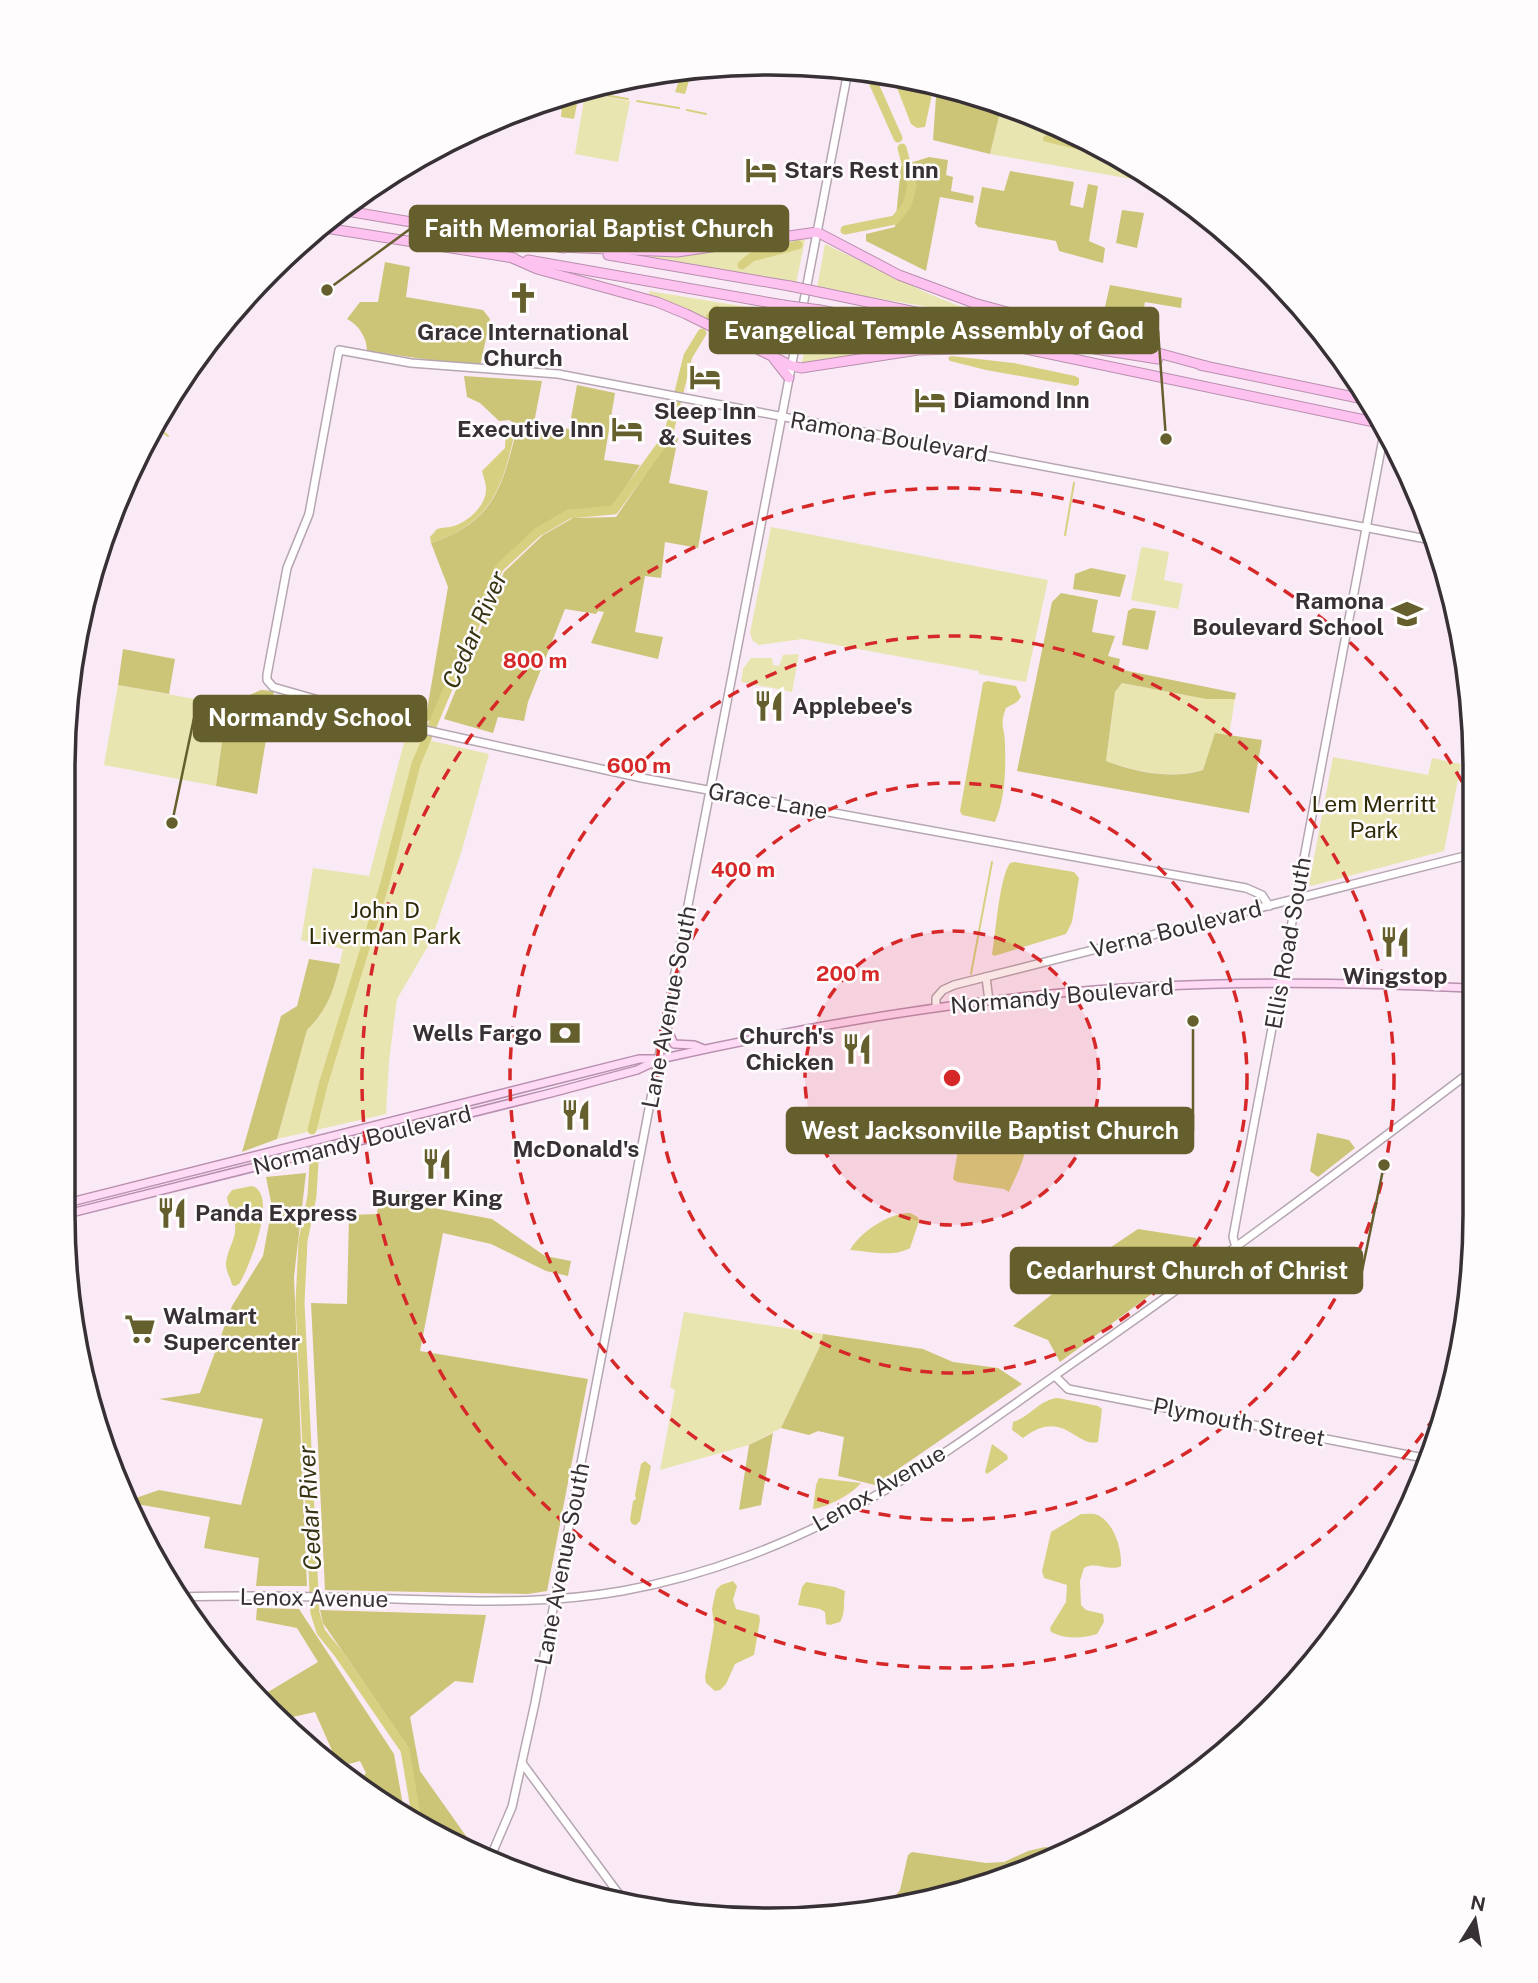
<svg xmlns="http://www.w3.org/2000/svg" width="1538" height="1983" font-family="'Public Sans',sans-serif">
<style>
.green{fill:#e9e5b1}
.forest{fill:#ccc577}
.water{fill:#d7d081}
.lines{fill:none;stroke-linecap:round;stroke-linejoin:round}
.stream{stroke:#d7d081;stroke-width:2}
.river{stroke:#d7d081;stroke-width:9}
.secondary-casing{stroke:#b5a6b1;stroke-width:10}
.primary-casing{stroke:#b88fae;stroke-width:10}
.highway-casing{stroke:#b88fae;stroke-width:11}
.secondary{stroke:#fff;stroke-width:7}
.primary{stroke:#fedaf5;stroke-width:7}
.highway{stroke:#fdc2ef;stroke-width:9}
.highway-bridge-casing{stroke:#b88fae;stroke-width:11;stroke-linecap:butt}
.highway-bridge{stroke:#fdc2ef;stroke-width:9}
.ring{fill:none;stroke:#d62828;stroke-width:3.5;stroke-dasharray:12 9}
.labels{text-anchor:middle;stroke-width:5;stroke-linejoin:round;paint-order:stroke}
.poi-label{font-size:23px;font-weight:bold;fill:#373135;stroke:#fffcfe;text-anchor:start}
.street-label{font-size:23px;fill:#373135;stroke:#fffcfe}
.park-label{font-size:23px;fill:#2f2b08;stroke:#fffcfe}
.water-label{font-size:24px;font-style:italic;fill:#373412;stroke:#fffcfe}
.rim{fill:none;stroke:#373135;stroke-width:3.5}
.centre{fill:#d62828;stroke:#fffcfe;stroke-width:3.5}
.ring-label{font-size:21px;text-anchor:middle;font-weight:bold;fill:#d62828;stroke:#fffcfe;stroke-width:5;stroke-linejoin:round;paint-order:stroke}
.leader{fill:none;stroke:#645f2c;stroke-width:2.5}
.callout-dot{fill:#645f2c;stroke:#fffcfe;stroke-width:2.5}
.callout{fill:#645f2c;stroke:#645f2c;stroke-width:2.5}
.callout-label{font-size:24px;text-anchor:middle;font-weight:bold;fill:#fff}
</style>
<rect width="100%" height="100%" fill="#faeaf6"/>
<g class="green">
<path d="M585 93 630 101 618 162 575 154Z"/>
<path d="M1004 106 1040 117 1058 127 1043 137 1103 153 1105 152 1165 185 990 154 1001 108Z"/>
<path d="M797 238 805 240 796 284 643 255Z"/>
<path d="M825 244 929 294 987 317 817 288Z"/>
<path d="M649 291 791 314 783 355 734 330 715 326 649 295Z"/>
<path d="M811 317 967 345 810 363 802 362Z"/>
<path d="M771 527 1048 580 1026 682 979 674V671L803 639 759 645 753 641 750 633Z"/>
<path d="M1143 547 1169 552 1164 580 1183 584 1178 609 1131 600 1141 548Z"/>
<path d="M799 654 792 692 741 682 743 669 751 658H772L773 665 779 666 783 655Z"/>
<path d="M1122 683 1206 699H1235L1229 735 1215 734 1203 770C1172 779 1136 772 1106 761L1115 692Z"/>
<path d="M118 685 227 705 216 786 104 765Z"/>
<path d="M406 735 489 754 461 853 431 941 397 999 389 1061 386 1114 277 1139 307 1030C332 1006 336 981 343 949L301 940 313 868 369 876Z"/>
<path d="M1333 757 1428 775 1432 758 1461 764 1444 851 1311 886 1309 884Z"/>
<path d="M684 1312 823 1334 821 1344 781 1428 749 1445 660 1470 675 1390 670 1387Z"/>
</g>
<g class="forest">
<path d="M943 88 1004 106 1001 108 990 154 933 140 936 97Z"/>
<path d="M929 157 948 160 946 175 953 177 951 191 974 196 973 203 940 197 926 271 866 241V234L895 227 901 166Z"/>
<path d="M1010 171 1074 182 1070 205 1083 208 1088 184 1098 186 1089 241 1105 248 1103 263 1059 251 1056 241 978 227 975 223 982 187 1004 191Z"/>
<path d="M1122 210 1144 213 1137 248 1116 243Z"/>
<path d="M385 262 410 267 406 297 483 310 490 319 480 367 367 351C367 338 359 325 347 319L360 302H378Z"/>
<path d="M1110 285 1182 298 1181 308 1145 302 1141 324 1130 329 1102 320Z"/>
<path d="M464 376 542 381 534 423 569 429 577 385 615 393 604 460 640 465 613 506 569 511 537 529 496 567 431 720 425 722 448 587 431 543C496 521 502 486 518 425L509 420 499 421 480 403 467 397Z"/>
<path d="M671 437 678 438 669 483 708 491 698 548 665 542 661 578 645 576 635 632 663 637 658 659 591 643 604 612 598 611 596 614 565 609 528 702 524 721 498 717 493 733 444 719 504 572 543 535 573 518 616 517Z"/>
<path d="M1091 568 1126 575 1120 597 1073 589 1075 574Z"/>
<path d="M1061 593 1098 600 1092 632 1115 636 1108 656 1120 659 1118 669 1236 693 1235 699H1206L1122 683 1115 692 1106 761C1135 772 1173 780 1203 770L1215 733 1262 740 1249 813 1017 771 1052 602Z"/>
<path d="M1133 608 1156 611 1148 650 1122 645 1128 611Z"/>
<path d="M123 649 175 659 169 694 118 685Z"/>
<path d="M261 690 274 691 257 794 216 786 227 705Z"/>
<path d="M309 959 340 964C333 992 328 1009 307 1030L277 1139 242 1152 281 1016 297 1006Z"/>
<path d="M1317 1133 1349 1140 1355 1148 1318 1177 1310 1171Z"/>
<path d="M306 1173 294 1277 307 1586H256L259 1558 204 1548 210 1517 131 1503 130 1500 159 1490 241 1505 263 1419 159 1399 200 1393 232 1306 263 1256 272 1207 266 1177Z"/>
<path d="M409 1191 412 1204 492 1219 545 1256 571 1261 568 1276 546 1271 491 1244 443 1233 420 1351 588 1379 547 1591 528 1594 325 1590 311 1303 347 1304 349 1215 377 1214 379 1196Z"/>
<path d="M1138 1229 1196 1238 1204 1255 1060 1362 1048 1340 1013 1326 1105 1251Z"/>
<path d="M823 1334 923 1349 953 1362 998 1368 1022 1384 875 1485 838 1476 844 1437 818 1431 809 1435 781 1428 821 1344Z"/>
<path d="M773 1433 761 1505 739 1510 749 1445Z"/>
<path d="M257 1608 299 1609 394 1754 405 1817 359 1782 366 1773 360 1761 349 1764 334 1755 315 1712 279 1720 270 1713 258 1698 318 1662 297 1628 256 1620Z"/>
<path d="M320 1610 486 1615 473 1683 455 1681 410 1717 420 1771 476 1850 425 1829 421 1823 408 1747 323 1623Z"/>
<path d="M1045 1847 1061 1850 996 1883 906 1907 871 1910 889 1904 900 1890 908 1855 912 1852 986 1863 1004 1862 1028 1851Z"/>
</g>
<g class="water">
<path d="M682 72 691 74 685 94 675 92Z"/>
<path d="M892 75 907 77 934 85 925 127 917 128 911 124Z"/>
<path d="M572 96 578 99 574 119 561 117 562 104 566 97Z"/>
<path d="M1058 127 1105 152 1092 153 1043 141V137Z"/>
<path d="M951 356 1014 363 1075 376 1079 378V384L1076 386 986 370 950 361 948 358Z"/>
<path d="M512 426 515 432C502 490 490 523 431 543L430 537 437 529C443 527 448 528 454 526 469 521 487 505 486 488 486 483 483 476 482 471L505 448 506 427Z"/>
<path d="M987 681 1016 686 1021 697 1017 702 1006 708C999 727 1005 727 1005 745 1006 770 1005 799 995 822L962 815 960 811 983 683Z"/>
<path d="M1015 862 1074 872 1079 878 1072 922 1066 934 994 956 992 954C996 932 999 879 1010 863Z"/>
<path d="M964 1129 1025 1139C1030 1152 1013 1181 1009 1192L1004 1189 957 1182 953 1179 961 1132Z"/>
<path d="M252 1186C279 1194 249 1268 239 1284L235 1286 232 1285C231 1278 226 1273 226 1264 227 1249 237 1238 235 1225 235 1215 228 1207 227 1197L232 1190Z"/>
<path d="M910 1213 918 1217 919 1221 910 1248C892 1258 869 1251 850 1250 859 1233 890 1212 910 1213Z"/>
<path d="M1058 1398 1098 1406 1102 1409 1098 1442C1076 1448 1063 1407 1023 1438L1012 1430 1013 1422C1030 1417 1040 1399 1058 1398Z"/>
<path d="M992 1444 1007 1455 1008 1459 987 1474 985 1472Z"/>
<path d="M645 1461 651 1466 640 1521 636 1525 632 1524 630 1520 633 1501 636 1499 635 1495 641 1464Z"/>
<path d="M819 1478 861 1483C852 1494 828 1507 813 1509L816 1485Z"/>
<path d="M1081 1514C1086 1514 1094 1513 1098 1515 1115 1524 1122 1550 1121 1566 1109 1572 1096 1561 1084 1568L1080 1581 1081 1605 1086 1610 1103 1614 1104 1622 1097 1634C1082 1639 1065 1639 1051 1632L1050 1628 1066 1602 1067 1585 1044 1578 1042 1571 1051 1532Z"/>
<path d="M733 1581 737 1586 733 1600 736 1609 759 1615 760 1620 754 1655 735 1664 726 1684 720 1690 715 1691 706 1683 705 1677 714 1626 712 1609 716 1590 721 1585Z"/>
<path d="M806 1582 835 1587 845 1591C843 1601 846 1613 840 1622L830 1625 826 1624 825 1612 820 1609 798 1605 802 1587Z"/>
</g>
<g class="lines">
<g class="stream">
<path d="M584 91H587"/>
<path d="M592 93 628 99"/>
<path d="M637 101 679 108"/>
<path d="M687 110 706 114"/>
<path d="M155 425 168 436"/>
<path d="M1065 535 1074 483"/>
<path d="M971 974 992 862"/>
</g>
<g class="river">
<path d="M869 73 898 138"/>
<path d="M845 230 895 220 907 205 912 186 902 148"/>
<path d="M742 265 752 257 798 245"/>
<path d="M715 311 716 310"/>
<path d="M710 318 711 316"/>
<path d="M312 1130 323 1085 385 883 416 764 499 568 538 532 569 514 614 510 668 436 688 356 702 333"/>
<path d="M314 1162 312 1196 303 1241 300 1303 315 1613 321 1632 338 1653 405 1750 418 1826"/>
</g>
<defs>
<g id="secondary">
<path d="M1269 906 1262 895 1246 888 642 778 420 729 273 687 267 680V675L287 568 309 514 339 350 411 363 558 374 1437 541"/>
<path d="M986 977 989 1001"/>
<path d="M936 1007V998L943 990 954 985 1469 855"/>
<path d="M1236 1247 1233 1237 1244 1177 1384 433"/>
<path d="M1055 1376 1068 1389 1429 1459"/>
<path d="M181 1597C264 1594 350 1598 434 1600 498 1602 559 1602 622 1591 706 1576 792 1543 866 1501 940 1460 1008 1408 1077 1360 1210 1268 1340 1171 1469 1073"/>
<path d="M522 1763 624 1901"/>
<path d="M491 1856 512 1807 535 1703 848 71"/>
</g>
<g id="primary">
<path d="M666 1026 674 1044 694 1045 704 1049"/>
<path d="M63 1204 639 1059H655"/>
<path d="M63 1215 551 1093 637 1070 660 1059C785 1031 912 1008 1041 995 1183 980 1326 981 1469 988"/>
</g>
<g id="highway">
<path d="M341 210 564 248"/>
<path d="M319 227 514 258"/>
<path d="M560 247 677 252 817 232 899 275 974 303 1206 366"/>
<path d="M608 255 790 286"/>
<path d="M510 257 537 269 657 302 686 314 792 366 801 368 918 350 1000 348"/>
<path d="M528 260 783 305"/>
<path d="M824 293 1095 349 1158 359"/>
<path d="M820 310 1026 349 1379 423"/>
<path d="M774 359 789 378"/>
<path d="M1200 365 1368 400"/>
</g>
</defs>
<use href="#secondary" class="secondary-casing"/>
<use href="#primary" class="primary-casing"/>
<use href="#highway" class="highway-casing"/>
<use href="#secondary" class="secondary"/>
<use href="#primary" class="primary"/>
<use href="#highway" class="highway"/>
<defs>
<g id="highway-bridge">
<path d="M790 286 824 293"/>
<path d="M783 305 820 310"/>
</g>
</defs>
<use href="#highway-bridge" class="highway-bridge-casing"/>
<use href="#highway-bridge" class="highway-bridge"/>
</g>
<circle cx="952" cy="1078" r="147" fill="#d62828" fill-opacity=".12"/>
<g class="ring">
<circle cx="952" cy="1078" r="147"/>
<circle cx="952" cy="1078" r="295"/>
<circle cx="952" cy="1078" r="442"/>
<path d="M1447 1399A590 590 0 1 1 1468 792"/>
</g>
<defs>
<symbol id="hotel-bare" viewBox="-9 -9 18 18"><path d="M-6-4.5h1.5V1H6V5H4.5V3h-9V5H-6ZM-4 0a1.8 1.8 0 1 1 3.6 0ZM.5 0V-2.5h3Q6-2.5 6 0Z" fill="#645f2c" stroke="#fffcfe" stroke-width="2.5" paint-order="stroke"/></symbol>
<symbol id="church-bare" viewBox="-9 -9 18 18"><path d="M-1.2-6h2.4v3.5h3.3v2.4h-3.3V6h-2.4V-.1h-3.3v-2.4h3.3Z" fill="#645f2c" stroke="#fffcfe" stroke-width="2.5" paint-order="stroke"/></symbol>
<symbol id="school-bare" viewBox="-9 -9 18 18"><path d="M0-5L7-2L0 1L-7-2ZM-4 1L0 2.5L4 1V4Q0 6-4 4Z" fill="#645f2c" stroke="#fffcfe" stroke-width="2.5" paint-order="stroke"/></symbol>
<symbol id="restaurant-bare" viewBox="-9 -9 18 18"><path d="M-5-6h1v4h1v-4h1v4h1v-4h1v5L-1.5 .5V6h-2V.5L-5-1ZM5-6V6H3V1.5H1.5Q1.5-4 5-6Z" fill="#645f2c" stroke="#fffcfe" stroke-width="2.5" paint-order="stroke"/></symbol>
<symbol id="bank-bare" viewBox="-9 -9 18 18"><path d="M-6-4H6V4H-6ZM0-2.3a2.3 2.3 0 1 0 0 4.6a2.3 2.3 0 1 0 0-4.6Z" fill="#645f2c" stroke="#fffcfe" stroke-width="2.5" paint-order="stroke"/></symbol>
<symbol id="supermarket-bare" viewBox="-9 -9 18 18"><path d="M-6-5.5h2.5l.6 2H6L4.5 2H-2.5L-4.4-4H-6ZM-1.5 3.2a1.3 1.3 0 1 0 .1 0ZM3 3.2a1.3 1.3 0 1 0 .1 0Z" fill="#645f2c" stroke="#fffcfe" stroke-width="2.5" paint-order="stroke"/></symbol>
</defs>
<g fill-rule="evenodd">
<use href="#hotel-bare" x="739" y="148" width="44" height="44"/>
<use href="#church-bare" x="501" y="276" width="44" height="44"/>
<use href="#hotel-bare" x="683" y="355" width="44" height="44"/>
<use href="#hotel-bare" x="908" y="378" width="44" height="44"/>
<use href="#hotel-bare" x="605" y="407" width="44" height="44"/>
<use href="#school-bare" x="1385" y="592" width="44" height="44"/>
<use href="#restaurant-bare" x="747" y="684" width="44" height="44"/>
<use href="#restaurant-bare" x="1373" y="920" width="44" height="44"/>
<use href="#bank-bare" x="543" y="1011" width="44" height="44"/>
<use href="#restaurant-bare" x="835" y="1027" width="44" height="44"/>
<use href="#restaurant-bare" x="554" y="1093" width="44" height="44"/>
<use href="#restaurant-bare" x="415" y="1142" width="44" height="44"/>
<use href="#restaurant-bare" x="150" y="1191" width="44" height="44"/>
<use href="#supermarket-bare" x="118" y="1307" width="44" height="44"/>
</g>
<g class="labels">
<g class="poi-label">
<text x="784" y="178">Stars Rest Inn</text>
<text x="523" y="340" text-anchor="middle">Grace International<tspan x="523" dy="26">Church</tspan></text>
<text x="953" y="408">Diamond Inn</text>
<text x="705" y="419" text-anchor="middle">Sleep Inn<tspan x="705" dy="26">&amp; Suites</tspan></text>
<text x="604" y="437" text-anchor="end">Executive Inn</text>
<text x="1384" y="609" text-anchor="end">Ramona<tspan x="1384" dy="26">Boulevard School</tspan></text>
<text x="792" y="714">Applebee's</text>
<text x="1395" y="984" text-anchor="middle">Wingstop</text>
<text x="542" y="1041" text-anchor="end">Wells Fargo</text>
<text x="834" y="1044" text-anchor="end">Church's<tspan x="834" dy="26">Chicken</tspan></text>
<text x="576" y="1157" text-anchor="middle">McDonald's</text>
<text x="437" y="1206" text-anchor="middle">Burger King</text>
<text x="195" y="1221">Panda Express</text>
<text x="163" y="1324">Walmart<tspan x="163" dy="26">Supercenter</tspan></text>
</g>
<g class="street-label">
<text transform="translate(889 437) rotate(10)" y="8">Ramona Boulevard</text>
<text transform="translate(768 801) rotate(10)" y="8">Grace Lane</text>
<text transform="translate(1176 929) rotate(-14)" y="8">Verna Boulevard</text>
<text transform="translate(1288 943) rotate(-80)" y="8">Ellis Road South</text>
<text transform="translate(1062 996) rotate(-5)" y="8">Normandy Boulevard</text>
<text transform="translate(669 1007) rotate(-79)" y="8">Lane Avenue South</text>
<text transform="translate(362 1140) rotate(-14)" y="8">Normandy Boulevard</text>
<text transform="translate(1239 1422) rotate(11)" y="8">Plymouth Street</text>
<text transform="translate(879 1488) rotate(-30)" y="8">Lenox Avenue</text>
<text transform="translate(562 1564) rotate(-79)" y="8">Lane Avenue South</text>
<text transform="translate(314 1598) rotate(1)" y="8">Lenox Avenue</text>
</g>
<g class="park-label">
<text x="1374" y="812">Lem Merritt<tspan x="1374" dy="26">Park</tspan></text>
<text x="385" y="918">John D<tspan x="385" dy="26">Liverman Park</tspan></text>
</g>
<g class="water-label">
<text transform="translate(475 630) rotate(-66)" y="8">Cedar River</text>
<text transform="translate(310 1508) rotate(-93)" y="8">Cedar River</text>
</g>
</g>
<path d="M0 0H1538V1983H0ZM769 75H769A694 694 0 0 1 1463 769V1214A694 694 0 0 1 769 1908H769A694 694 0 0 1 75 1214V769A694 694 0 0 1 769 75Z" fill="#fffcfe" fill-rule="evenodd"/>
<path class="rim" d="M769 75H769A694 694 0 0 1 1463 769V1214A694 694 0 0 1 769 1908H769A694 694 0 0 1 75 1214V769A694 694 0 0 1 769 75Z"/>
<circle cx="952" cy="1078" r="10" class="centre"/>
<g class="ring-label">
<text x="535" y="668">800 m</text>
<text x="639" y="773">600 m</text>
<text x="743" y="877">400 m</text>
<text x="848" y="981">200 m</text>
</g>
<path class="leader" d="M327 290L410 229M1166 439L1158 330M172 823L194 718M1193 1021L1193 1131M1384 1165L1362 1271"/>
<g class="callout-dot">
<circle cx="327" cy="290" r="7"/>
<circle cx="1166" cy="439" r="7"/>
<circle cx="172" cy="823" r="7"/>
<circle cx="1193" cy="1021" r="7"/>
<circle cx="1384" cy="1165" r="7"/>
</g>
<g class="callout">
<rect x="410" y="206" width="378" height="45" rx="7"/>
<rect x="710" y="308" width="448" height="45" rx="7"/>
<rect x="194" y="696" width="232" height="45" rx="7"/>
<rect x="787" y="1108" width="406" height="45" rx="7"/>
<rect x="1011" y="1248" width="351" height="45" rx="7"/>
</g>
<g class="callout-label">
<text x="599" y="237">Faith Memorial Baptist Church</text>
<text x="934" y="339">Evangelical Temple Assembly of God</text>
<text x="310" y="726">Normandy School</text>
<text x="990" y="1139">West Jacksonville Baptist Church</text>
<text x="1187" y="1279">Cedarhurst Church of Christ</text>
</g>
<g transform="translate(1475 1920) rotate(11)" stroke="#fffcfe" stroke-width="5" paint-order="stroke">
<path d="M0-5L12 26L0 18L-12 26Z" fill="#373135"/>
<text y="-10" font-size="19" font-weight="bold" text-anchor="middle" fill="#373135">N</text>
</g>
</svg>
